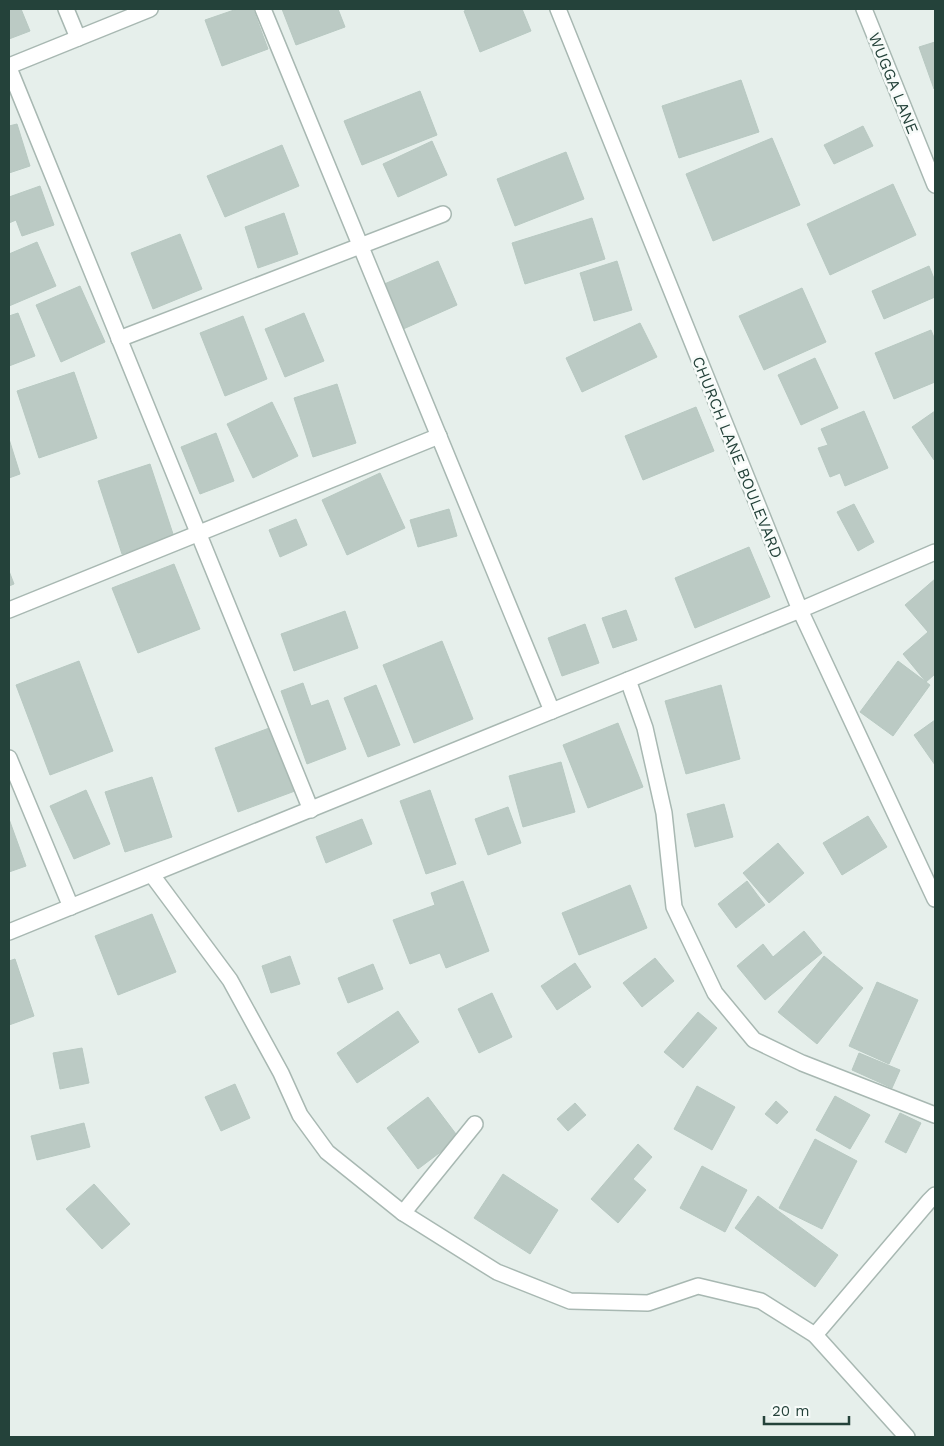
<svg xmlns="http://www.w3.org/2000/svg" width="944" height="1446" font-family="'Work Sans',sans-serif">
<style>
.building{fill:#bbcac4;stroke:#b8c9c2}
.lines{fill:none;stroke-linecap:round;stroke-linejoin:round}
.street-casing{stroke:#a8b8b2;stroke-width:18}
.street{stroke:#fff;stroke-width:15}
.labels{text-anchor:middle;stroke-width:5;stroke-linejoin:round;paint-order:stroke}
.street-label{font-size:16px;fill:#24423a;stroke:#f7fbf9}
</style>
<rect width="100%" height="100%" fill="#e6efeb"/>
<g class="building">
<path d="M9 9H21L30 31 9 39Z"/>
<path d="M237 9H253L268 49 222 66 205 20Z"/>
<path d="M282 9H338L345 27 296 45Z"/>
<path d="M470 9H522L531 31 480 52 464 11Z"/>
<path d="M935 42V88L934 89 919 47Z"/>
<path d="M741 80 759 132 679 158 662 106Z"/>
<path d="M420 91 437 135 362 165 344 121Z"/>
<path d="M17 124 30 166 9 173V126Z"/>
<path d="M863 126 873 146 834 164 824 145Z"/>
<path d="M772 138 800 205 713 241 686 174Z"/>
<path d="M432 141 447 175 398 197 383 164Z"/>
<path d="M282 145 299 186 225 217 207 176Z"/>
<path d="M566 152 584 199 515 226 497 179Z"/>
<path d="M893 184 916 235 830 275 807 224Z"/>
<path d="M40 186 54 225 22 236 16 220 9 223V197Z"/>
<path d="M284 213 298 254 258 268 245 227Z"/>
<path d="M592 218 605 259 525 284 512 243Z"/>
<path d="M180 234 202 289 153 309 131 253Z"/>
<path d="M37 242 56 286 9 306V254Z"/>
<path d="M438 261 457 305 401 330 382 285Z"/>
<path d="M617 261 632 310 594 321 580 273Z"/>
<path d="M929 266 935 281V297L884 319 872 291Z"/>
<path d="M80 286 105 342 61 362 36 305Z"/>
<path d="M802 288 826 342 764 370 739 316Z"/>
<path d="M18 313 35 356 9 366V316Z"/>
<path d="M304 313 324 361 285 377 265 329Z"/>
<path d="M243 316 267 379 225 396 200 333Z"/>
<path d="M640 323 657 357 582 392 566 358Z"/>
<path d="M931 330 935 340V382L894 399 875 353Z"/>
<path d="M815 358 838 408 801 425 778 375Z"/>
<path d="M74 372 97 438 39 458 17 391Z"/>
<path d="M337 384 356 443 313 457 294 398Z"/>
<path d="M272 402 298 456 253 478 227 424Z"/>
<path d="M696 407 714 451 643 480 625 436Z"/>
<path d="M864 411 888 468 845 486 840 473 830 477 818 448 828 445 821 429Z"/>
<path d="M935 411V460H934L912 427Z"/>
<path d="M216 433 234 481 200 494 181 447Z"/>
<path d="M9 439 20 474 9 478Z"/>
<path d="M150 464 174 537 122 554 98 481Z"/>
<path d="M380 473 405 528 347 555 322 500Z"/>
<path d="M854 504 874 542 858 551 837 512Z"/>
<path d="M449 509 457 536 418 547 410 520Z"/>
<path d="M296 519 307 545 280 557 269 530Z"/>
<path d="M749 547 770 597 695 628 675 578Z"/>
<path d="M174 564 200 629 138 653 112 588Z"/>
<path d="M9 571 14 584 9 586Z"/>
<path d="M935 579V674L926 682 903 654 928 632 905 605Z"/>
<path d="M626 610 637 640 613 648 602 618Z"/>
<path d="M345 611 358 648 294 671 281 634Z"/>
<path d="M585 624 599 663 562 676 548 638Z"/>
<path d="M442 641 473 719 414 743 383 665Z"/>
<path d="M79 661 113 751 50 775 16 685Z"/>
<path d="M898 661 930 685 893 736 860 712Z"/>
<path d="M303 683 311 706 328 700 346 749 307 764 281 691Z"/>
<path d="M376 685 400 745 368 757 344 698Z"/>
<path d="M721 685 740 759 686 774 665 701Z"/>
<path d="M935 720V765L914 735Z"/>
<path d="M618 723 643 787 588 808 563 745Z"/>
<path d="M272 727 295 791 238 812 215 748Z"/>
<path d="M561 762 575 812 523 827 509 776Z"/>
<path d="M152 777 172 837 125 852 105 792Z"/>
<path d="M86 790 110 844 74 859 50 806Z"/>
<path d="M430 790 456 864 426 874 400 801Z"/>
<path d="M724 804 733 837 695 847 687 814Z"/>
<path d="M508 807 521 843 488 855 475 819Z"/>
<path d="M868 816 887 847 842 875 823 843Z"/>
<path d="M9 819 26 866 9 872Z"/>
<path d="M362 819 372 844 326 863 316 837Z"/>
<path d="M778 843 804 873 769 903 743 873Z"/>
<path d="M463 881 489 951 446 968 440 953 410 964 393 920 435 905 431 893Z"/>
<path d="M747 881 765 905 736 928 718 904Z"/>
<path d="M630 885 647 928 579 955 562 913Z"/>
<path d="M152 914 176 972 118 995 95 936Z"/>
<path d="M804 931 822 953 765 1000 737 966 763 944 773 957Z"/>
<path d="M290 956 300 984 271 993 262 966Z"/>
<path d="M824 956 863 988 817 1044 778 1012Z"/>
<path d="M655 958 674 981 642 1007 623 983Z"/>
<path d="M15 959 34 1016 9 1025V961Z"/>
<path d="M575 963 591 987 557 1010 541 986Z"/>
<path d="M373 964 383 989 348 1003 338 978Z"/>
<path d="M877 982 918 1000 889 1064 849 1046Z"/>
<path d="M492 993 512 1037 479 1053 458 1009Z"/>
<path d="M398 1011 419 1042 357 1083 337 1053Z"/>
<path d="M698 1012 717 1028 683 1068 664 1052Z"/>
<path d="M82 1048 89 1083 60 1089 53 1053Z"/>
<path d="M859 1053 900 1070 892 1088 852 1070Z"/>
<path d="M235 1084 250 1118 221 1131 205 1097Z"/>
<path d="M697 1086 735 1107 712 1150 674 1129Z"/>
<path d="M835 1096 870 1115 850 1149 816 1130Z"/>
<path d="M428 1097 459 1138 418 1169 387 1128Z"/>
<path d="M776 1101 788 1112 777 1124 765 1114Z"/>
<path d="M575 1103 586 1115 568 1131 557 1119Z"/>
<path d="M900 1113 921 1123 906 1153 885 1142Z"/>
<path d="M84 1123 90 1147 37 1160 31 1136Z"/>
<path d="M815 1139 857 1161 822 1229 779 1208Z"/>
<path d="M638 1144 652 1157 633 1179 646 1190 618 1223 591 1199Z"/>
<path d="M702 1166 747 1190 725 1232 680 1208Z"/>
<path d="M503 1174 558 1210 530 1254 474 1218Z"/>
<path d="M94 1184 130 1224 102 1249 66 1209Z"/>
<path d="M758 1196 838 1255 815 1287 735 1228Z"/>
</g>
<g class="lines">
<defs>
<g id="street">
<path d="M66 9 78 38"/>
<path d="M263 9 552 711"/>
<path d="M558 9 800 610 935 899"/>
<path d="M864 9 935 185"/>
<path d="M9 66 150 9"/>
<path d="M9 68 311 810"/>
<path d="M119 339 443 214"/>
<path d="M9 610 439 436"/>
<path d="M628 680 645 728 664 813 674 907 715 993 754 1040 802 1063 935 1115"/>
<path d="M9 758 71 907"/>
<path d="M152 875 230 980 281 1073 300 1115 327 1152 403 1213 497 1272 570 1301 648 1303 698 1286 761 1301 815 1335 907 1437"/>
<path d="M9 932 800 610 935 552"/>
<path d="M403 1213 475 1124"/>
<path d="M815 1335 929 1201 935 1195"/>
</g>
</defs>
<use href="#street" class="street-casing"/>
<use href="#street" class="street"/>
</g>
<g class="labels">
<g class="street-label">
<text transform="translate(894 83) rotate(68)" y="6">WUGGA LANE</text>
<text transform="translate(738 457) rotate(68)" y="6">CHURCH LANE BOULEVARD</text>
</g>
</g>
<rect width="944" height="1446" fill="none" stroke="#24423a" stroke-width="20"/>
<path d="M764 1416v8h85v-8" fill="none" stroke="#24423a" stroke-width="2.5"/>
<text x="772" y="1416" font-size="15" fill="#24423a" stroke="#f7fbf9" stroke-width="4" paint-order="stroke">20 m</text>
</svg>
